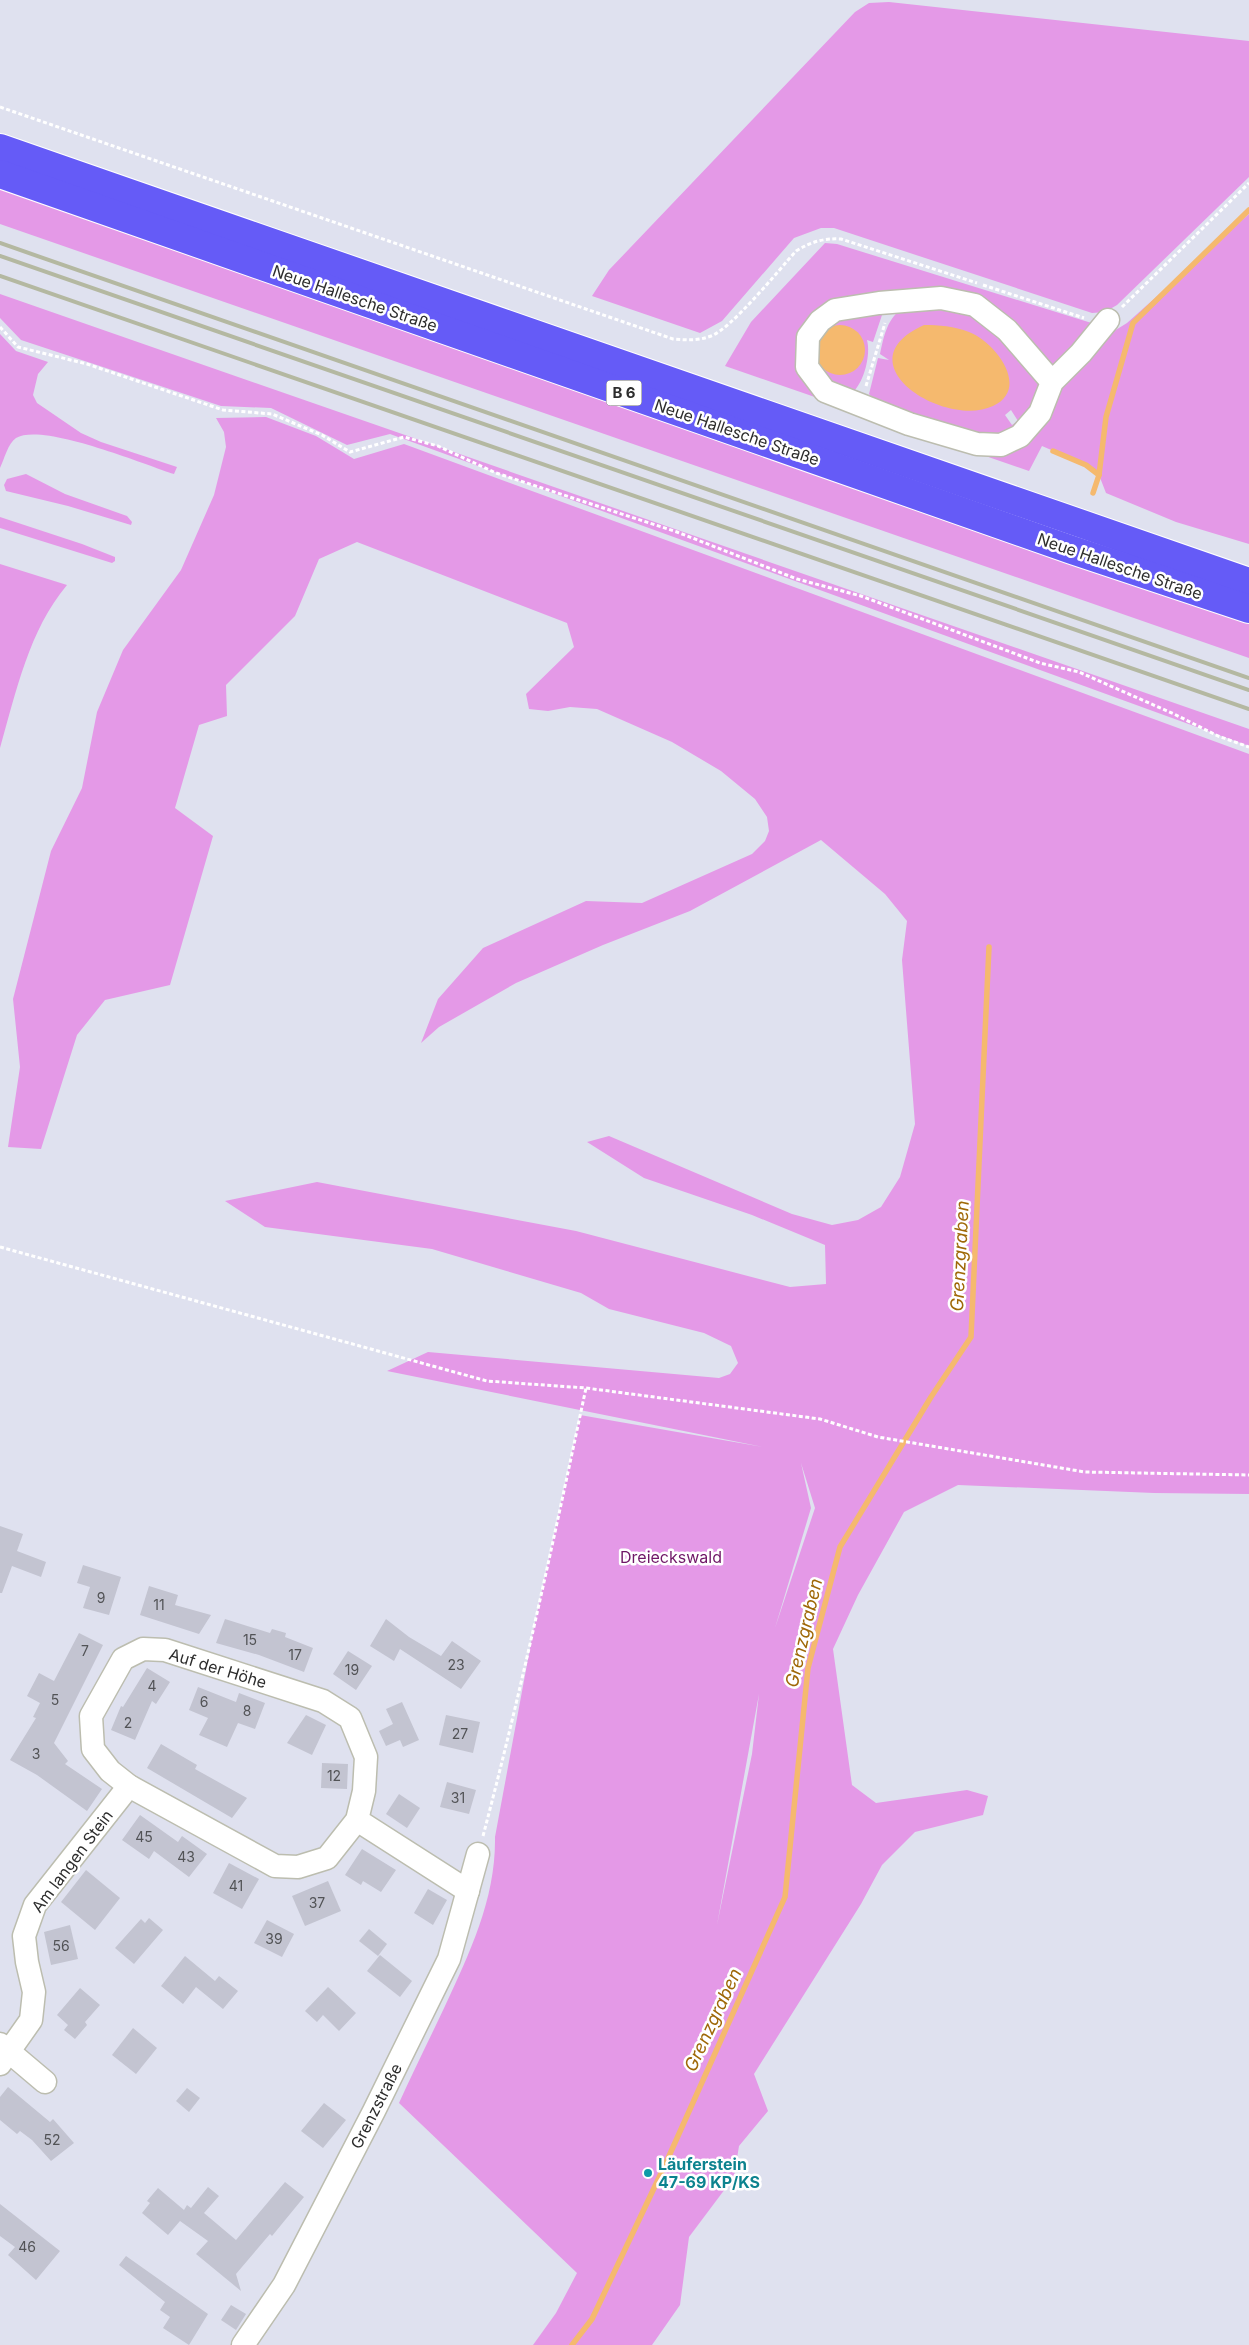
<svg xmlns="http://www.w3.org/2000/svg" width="1249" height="2345" font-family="Inter,sans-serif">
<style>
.green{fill:#e499e7;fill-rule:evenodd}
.water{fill:#f5b96e}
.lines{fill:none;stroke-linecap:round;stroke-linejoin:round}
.stream{stroke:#f5b96e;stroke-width:5.5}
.building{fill:#c3c4d1}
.minor-casing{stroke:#bcbdaf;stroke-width:25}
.major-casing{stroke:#fff;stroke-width:30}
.path{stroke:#fff;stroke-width:3;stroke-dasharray:4 2.5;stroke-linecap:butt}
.minor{stroke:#fff;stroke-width:22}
.major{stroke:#655bf7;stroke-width:28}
.rail{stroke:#b4b8a1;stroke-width:4}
.culture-dot{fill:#0f9aa8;stroke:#fff;stroke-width:2}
.labels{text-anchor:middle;stroke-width:5;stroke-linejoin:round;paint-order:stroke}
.number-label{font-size:14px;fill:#525356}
.shield{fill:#fff;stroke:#6c6c6c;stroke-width:1}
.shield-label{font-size:15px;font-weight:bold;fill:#2d2d2d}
.street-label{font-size:16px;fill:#2d2d2d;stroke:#fff}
.park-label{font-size:16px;fill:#6f1767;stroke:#fff}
.culture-label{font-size:16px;font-weight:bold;fill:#0d838f;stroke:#fff;text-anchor:start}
.water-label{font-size:18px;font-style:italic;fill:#9f6808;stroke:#fff}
</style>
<rect width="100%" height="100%" fill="#dfe1ef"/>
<g class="green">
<path d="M889 2 1249 41V177L1117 305 1105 312 1092 313 834 228H821L794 238 722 321 700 333 592 296 609 270 855 12 869 3Z"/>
<path d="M0 186 1249 617V658L0 224Z"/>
<path d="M1249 214V544L1176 522 1106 493 1099 475 1086 465 1042 446 1029 471 725 366 751 322 825 243 837 244 1098 325 1060 373 987 308 821 311 814 384 1001 450 1101 339 1127 323Z"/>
<path d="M0 294 1249 729V746L390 434 347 445 271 408 221 406 21 340 0 318Z"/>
<path d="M904 307 973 309 1046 383 1020 428 990 438 878 405 869 394 878 358 889 360 880 354C884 336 887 318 904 307ZM1011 410 1018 421 1012 425 1005 415Z"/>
<path d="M884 309 873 342 867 340C871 355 864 381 854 391L817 377 821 325Z"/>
<path d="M0 334 16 351 48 362 38 374 33 395 37 403 81 433 101 442 177 467 174 474C143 464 42 422 16 438 8 443 4 460 0 468Z"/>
<path d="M266 417 316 436 354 459 404 444 1249 754V1494L1154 1493 958 1485 904 1512 858 1595 833 1649 852 1785 876 1803 967 1790 988 1796 983 1815 915 1832 882 1865 861 1904 754 2074 768 2111 739 2146 734 2177 689 2237 680 2305 652 2345H533L556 2313 577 2273 399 2103C414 2070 430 2038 445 2006 470 1952 496 1898 495 1837L533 1632 580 1415 763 1447 387 1371 428 1352 719 1378 730 1374 738 1363 731 1346 704 1333 609 1309 581 1293 432 1249 265 1227 225 1201 317 1182 576 1231 790 1287 826 1284 825 1245 752 1215 644 1178 587 1142 609 1136 792 1214 832 1225 858 1220 881 1207 900 1177 915 1124 902 960 907 921 885 894 821 840 690 911 603 945 516 983 439 1027 421 1043 438 999 483 948 586 901 642 903 752 854 765 841 769 831 767 817 755 799 721 771 672 742 597 709 570 707 548 711 529 709 526 694 574 647 567 623 357 542 319 559 295 616 226 685 227 716 199 725 175 808 213 836 170 985 105 1000 77 1035 41 1149 8 1147 20 1067 13 999 51 851 82 788 97 712 123 650 181 570 214 495 226 447 224 432 216 418ZM801 1463 815 1508 775 1628 811 1508ZM759 1694 752 1754 717 1925Z"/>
<path d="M26 474 65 494 127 516 132 522 131 525 68 506 6 491 4 485 7 479Z"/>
<path d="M0 517 82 544 115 557V561L112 563 0 528Z"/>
<path d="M0 564 67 585C29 630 16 692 0 748Z"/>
</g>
<g class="water">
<path d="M924 325C939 325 954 326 969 332 995 342 1031 388 993 406 945 429 840 363 924 325Z"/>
<circle cx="840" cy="350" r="25"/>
</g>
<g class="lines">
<g class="stream">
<path d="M1053 451 1086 465 1099 475"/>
<path d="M1093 493 1099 475 1106 417 1133 323 1249 210"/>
<path d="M572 2345 592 2319 665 2165 785 1897 808 1668 840 1547 931 1397 971 1337 989 947"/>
</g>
</g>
<g class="building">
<path d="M0 1526 23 1534 17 1551 46 1562 41 1577 12 1566 2 1593H0Z"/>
<path d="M83 1565 121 1577 109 1615 83 1608 90 1587 77 1583Z"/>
<path d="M149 1586 178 1595 175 1605 211 1615 199 1634 140 1615Z"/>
<path d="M225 1619 270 1633 272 1629 286 1633 285 1637 313 1648 304 1672 259 1655 216 1643Z"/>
<path d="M386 1619 409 1637 441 1656 452 1641 481 1661 461 1689 400 1649 394 1661 370 1646Z"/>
<path d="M79 1633 103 1645 54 1743 68 1761 65 1764 102 1789 87 1811 37 1775 10 1760 36 1718 33 1717 40 1703 27 1696 39 1673 54 1681Z"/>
<path d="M348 1651 372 1666 356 1690 333 1674Z"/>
<path d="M147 1668 170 1682 156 1704 152 1701 135 1740 111 1730 121 1706 123 1707Z"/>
<path d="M198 1687 236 1702 239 1693 265 1703 255 1729 238 1723 227 1747 199 1735 208 1718 189 1710Z"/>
<path d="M402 1702 419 1740 403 1747 400 1740 386 1746 379 1731 393 1724 386 1709Z"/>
<path d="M306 1715 326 1725 312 1755 287 1743Z"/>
<path d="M446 1715 480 1722 473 1753 439 1745Z"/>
<path d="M161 1744 197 1765 195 1769 247 1798 232 1818 147 1768Z"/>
<path d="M322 1763 348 1764 347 1789 321 1788Z"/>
<path d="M447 1782 476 1790 469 1814 440 1807Z"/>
<path d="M399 1794 420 1808 407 1828 386 1814Z"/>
<path d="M140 1815 178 1842 182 1836 207 1854 189 1877 154 1851 149 1859 122 1840Z"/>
<path d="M362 1849 396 1870 381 1892 363 1881 361 1885 345 1875Z"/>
<path d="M229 1863 259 1879 242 1909 213 1893Z"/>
<path d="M86 1870 120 1898 95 1930 61 1902Z"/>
<path d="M328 1881 341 1911 305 1926 292 1896Z"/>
<path d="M428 1889 447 1900 433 1925 414 1913Z"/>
<path d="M149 1918 163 1930 134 1964 115 1948 141 1919 145 1923Z"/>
<path d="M267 1920 294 1934 282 1957 254 1943Z"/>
<path d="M70 1925 78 1959 51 1965 44 1932Z"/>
<path d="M369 1929 387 1944 378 1956 359 1941Z"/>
<path d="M380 1955 412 1981 400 1997 367 1971Z"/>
<path d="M185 1956 215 1981 219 1976 238 1991 223 2009 196 1987 183 2004 161 1986Z"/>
<path d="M328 1987 356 2013 339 2031 323 2015 317 2022 305 2011Z"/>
<path d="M80 1988 100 2005 85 2022 87 2025 75 2039 64 2030 68 2025 57 2015Z"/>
<path d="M133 2028 157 2048 136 2074 112 2055Z"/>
<path d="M8 2087 50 2122 53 2119 74 2143 51 2161 32 2140 20 2131 17 2134 0 2120V2097Z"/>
<path d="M187 2088 200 2098 189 2112 176 2101Z"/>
<path d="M324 2103 346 2120 323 2148 301 2131Z"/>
<path d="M285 2182 304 2197 272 2236 270 2234 236 2274 241 2291 196 2254 208 2241 180 2221 168 2235 142 2213 150 2203 147 2201 158 2188 184 2210 187 2205 191 2208 208 2187 219 2196 204 2213 236 2240Z"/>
<path d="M0 2204 60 2251 36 2280 8 2255 15 2247 0 2236Z"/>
<path d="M126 2256 208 2314 189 2345 163 2328 170 2317 160 2310 165 2302 119 2265Z"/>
<path d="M231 2305 246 2314 236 2330 221 2320Z"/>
</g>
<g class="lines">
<defs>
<g id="minor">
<path d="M1052 382 1007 330 975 305 941 298 879 303 835 310 820 321 808 337 807 367 825 391 909 424 977 444 1001 445 1020 436 1040 413 1052 382 1081 353 1108 320"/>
<path d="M357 1820 327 1858 298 1867 275 1866 129 1786 110 1771 93 1749 91 1716 123 1659 143 1649 165 1650 323 1701 350 1718 366 1757 364 1791 357 1820 468 1891"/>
<path d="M0 2044 45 2082"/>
<path d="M0 2064 31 2020 34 1992 27 1962 24 1936 35 1905 129 1786"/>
<path d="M243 2345 284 2285 374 2111 449 1959 478 1854"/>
</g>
<g id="major">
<path d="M0 148 1249 582"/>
<path d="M0 174 1072 550 1249 609"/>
</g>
</defs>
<use href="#minor" class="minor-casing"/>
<use href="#major" class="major-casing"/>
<g class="path">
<path d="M0 107 673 339C687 340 698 341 711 336 731 329 779 270 796 251 811 242 823 238 841 239L977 283"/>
<path d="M983 285 1084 318"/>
<path d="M1122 307 1249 183"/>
<path d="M0 327 18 347 87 364 223 410 272 414 322 435 350 452 404 437 438 446 496 473 677 532 797 579 861 596 1040 663 1079 672 1174 714 1218 736 1249 747"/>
<path d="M866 386 885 323"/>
<path d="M0 1247 487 1381 586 1388 820 1419 878 1437 1085 1472 1249 1475"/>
<path d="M483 1836C522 1688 554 1538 586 1388"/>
</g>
<use href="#minor" class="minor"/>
<use href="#major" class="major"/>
<g class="rail">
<path d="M0 243 1249 678"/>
<path d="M0 256 1249 690"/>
<path d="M0 276 1249 709"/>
</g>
</g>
<circle class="culture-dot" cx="648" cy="2173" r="5"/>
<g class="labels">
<g class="number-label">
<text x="101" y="1603">9</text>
<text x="159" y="1610">11</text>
<text x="250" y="1645">15</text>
<text x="85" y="1656">7</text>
<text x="295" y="1660">17</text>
<text x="456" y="1670">23</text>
<text x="352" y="1675">19</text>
<text x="152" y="1691">4</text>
<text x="55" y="1705">5</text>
<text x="204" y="1707">6</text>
<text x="247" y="1716">8</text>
<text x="128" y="1728">2</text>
<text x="460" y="1739">27</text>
<text x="36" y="1759">3</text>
<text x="334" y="1781">12</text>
<text x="458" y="1803">31</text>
<text x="144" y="1842">45</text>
<text x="186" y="1862">43</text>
<text x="236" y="1891">41</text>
<text x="317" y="1908">37</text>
<text x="274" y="1944">39</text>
<text x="61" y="1951">56</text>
<text x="52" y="2145">52</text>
<text x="27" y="2252">46</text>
</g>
<rect class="shield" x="606.5" y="380.5" width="35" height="25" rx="4"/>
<g class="shield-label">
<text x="624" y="398">B 6</text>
</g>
<g class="street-label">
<text transform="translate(355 298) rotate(19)" y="6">Neue Hallesche Straße</text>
<text transform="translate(737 432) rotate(19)" y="6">Neue Hallesche Straße</text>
<text transform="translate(1120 566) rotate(19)" y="6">Neue Hallesche Straße</text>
<text transform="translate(218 1668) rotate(17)" y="6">Auf der Höhe</text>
<text transform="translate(72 1861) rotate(-53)" y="6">Am langen Stein</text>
<text transform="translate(376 2106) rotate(-63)" y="6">Grenzstraße</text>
</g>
<g class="park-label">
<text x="671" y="1563">Dreieckswald</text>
</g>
<g class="culture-label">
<text x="658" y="2170">Läuferstein<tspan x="658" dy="18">47-69 KP/KS</tspan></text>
</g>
<g class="water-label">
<text transform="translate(960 1256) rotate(-87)" y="6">Grenzgraben</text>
<text transform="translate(804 1633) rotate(-77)" y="6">Grenzgraben</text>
<text transform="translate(713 2020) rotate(-65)" y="6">Grenzgraben</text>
</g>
</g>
</svg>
